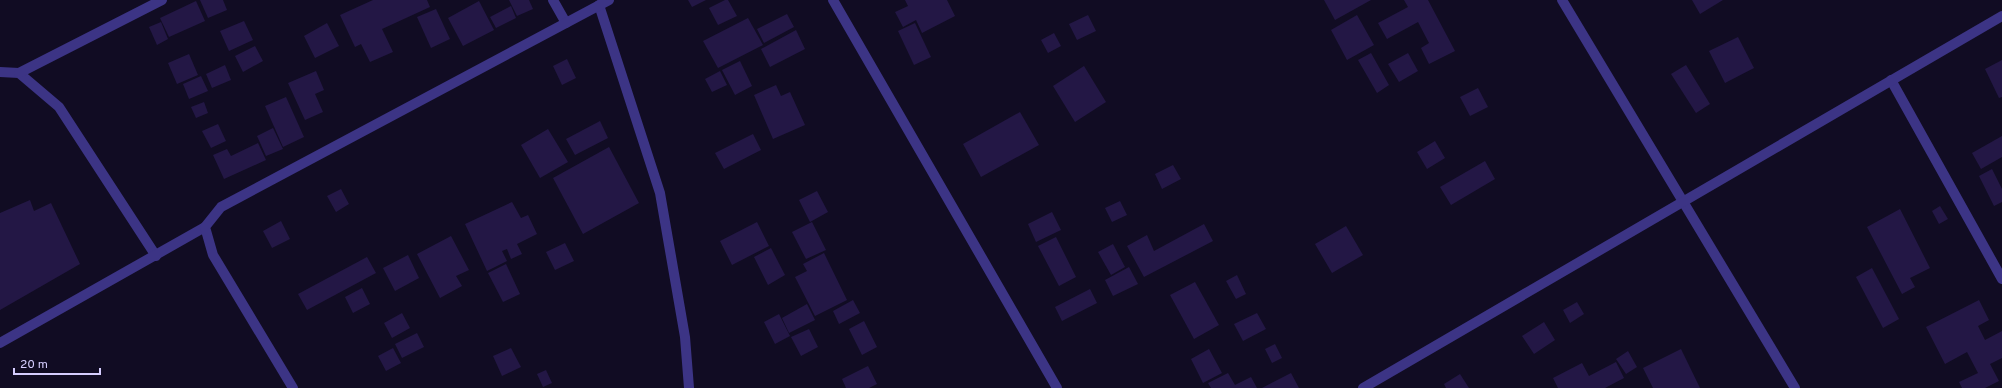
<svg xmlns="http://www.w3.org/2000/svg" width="2002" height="388" font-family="Overpass,sans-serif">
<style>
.building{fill:#231745}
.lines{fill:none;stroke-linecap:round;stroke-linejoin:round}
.minor{stroke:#3c3485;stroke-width:10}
</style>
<rect width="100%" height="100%" fill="#110c23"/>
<g class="building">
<path d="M200 0H223L227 10 208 18Z"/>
<path d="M373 0H427L430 7 382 29 393 52 370 62 361 44 355 47 340 15Z"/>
<path d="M509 0H529L533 9 517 16Z"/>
<path d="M688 0H706L692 7Z"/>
<path d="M725 0H728L737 16 718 25 709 8Z"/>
<path d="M905 0H947L955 16 922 33 916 20 903 27 895 12 908 6Z"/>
<path d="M1324 0H1371L1335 20Z"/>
<path d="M1404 0H1428L1455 51 1429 64 1421 48 1429 43 1418 22 1387 39 1378 23 1408 7Z"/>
<path d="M1692 0H1723L1700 14Z"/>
<path d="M196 1 205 21 169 37 160 18Z"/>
<path d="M479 1 494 30 463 46 448 18Z"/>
<path d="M511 6 516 18 496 28 490 17Z"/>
<path d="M436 9 450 39 431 48 417 17Z"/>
<path d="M787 14 794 27 764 43 757 29Z"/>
<path d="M1088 15 1096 31 1077 40 1069 24Z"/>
<path d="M1357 15 1374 45 1347 60 1331 30Z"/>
<path d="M748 18 763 45 718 68 703 41Z"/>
<path d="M244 21 253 40 229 51 220 31Z"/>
<path d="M161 22 168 39 157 45 149 27Z"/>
<path d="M327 23 339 46 315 58 304 36Z"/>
<path d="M915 23 931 57 914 65 898 31Z"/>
<path d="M796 30 805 49 770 67 761 49Z"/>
<path d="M1054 33 1061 46 1048 53 1041 40Z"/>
<path d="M1738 37 1754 68 1725 83 1709 51Z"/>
<path d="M255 46 263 61 243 72 235 56Z"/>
<path d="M1371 53 1389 85 1377 93 1358 60Z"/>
<path d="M1408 53 1418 71 1399 82 1388 64Z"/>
<path d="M189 54 198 75 177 84 168 63Z"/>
<path d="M567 59 576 78 562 85 553 66Z"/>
<path d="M2002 60V97L1999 98 1985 69Z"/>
<path d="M740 61 752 86 735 95 722 70Z"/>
<path d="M225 65 231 80 212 88 206 74Z"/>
<path d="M1686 65 1710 104 1696 113 1671 74Z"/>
<path d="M1084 66 1106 102 1075 122 1053 86Z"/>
<path d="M316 71 324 90 315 94 323 112 305 120 288 83Z"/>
<path d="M720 71 727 85 712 92 705 79Z"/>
<path d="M201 76 208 91 189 99 183 84Z"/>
<path d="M776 85 781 96 790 92 805 125 773 139 754 95Z"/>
<path d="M1478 88 1488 107 1470 116 1460 97Z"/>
<path d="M286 97 304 137 283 147 265 106Z"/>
<path d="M204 102 208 113 196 118 191 107Z"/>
<path d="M1020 112 1039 145 981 177 963 144Z"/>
<path d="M600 121 608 138 575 155 566 139Z"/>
<path d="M218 124 226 141 211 148 202 131Z"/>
<path d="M273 128 283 149 266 156 257 136Z"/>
<path d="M548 129 568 162 540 178 521 145Z"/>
<path d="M753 134 761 150 724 169 715 153Z"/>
<path d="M2002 136V157L1981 169 1972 153Z"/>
<path d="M1435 141 1445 158 1427 169 1417 152Z"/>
<path d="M258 143 266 160 224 179 213 155 227 149 231 156Z"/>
<path d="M609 147 639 203 583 234 553 178Z"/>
<path d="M1485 161 1495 179 1451 205 1440 187Z"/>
<path d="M1173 165 1181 179 1162 189 1155 174Z"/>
<path d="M1992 169 2002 189V202L1994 206 1979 176Z"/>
<path d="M341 189 349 204 336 212 327 196Z"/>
<path d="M817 191 828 212 810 222 799 200Z"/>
<path d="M30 200 34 211 51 203 80 264 0 310V213Z"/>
<path d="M1120 201 1127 215 1112 222 1105 208Z"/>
<path d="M512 202 521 218 528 215 537 234 517 244 522 254 511 259 507 249 502 251 507 261 487 271 465 224Z"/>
<path d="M1940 206 1948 219 1939 224 1932 211Z"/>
<path d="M1900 209 1930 268 1910 278 1915 287 1902 294 1867 227Z"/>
<path d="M1052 212 1061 230 1036 242 1028 224Z"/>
<path d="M281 221 290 239 272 248 263 231Z"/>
<path d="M757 222 769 246 732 265 720 241Z"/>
<path d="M812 222 826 250 806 259 792 232Z"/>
<path d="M1204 224 1213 241 1144 277 1127 246 1147 235 1154 251Z"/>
<path d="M1346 226 1363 255 1332 273 1315 244Z"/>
<path d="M451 236 469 270 456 276 462 286 440 298 417 254Z"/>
<path d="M1056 237 1076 277 1059 286 1038 246Z"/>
<path d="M565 243 574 261 555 270 546 252Z"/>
<path d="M1113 244 1125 267 1111 275 1098 252Z"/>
<path d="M771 248 785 275 768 285 754 257Z"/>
<path d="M824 253 847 300 815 316 795 277 807 271 803 264Z"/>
<path d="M408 255 419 278 395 291 383 268Z"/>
<path d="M367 257 376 273 307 310 298 294Z"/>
<path d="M506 264 520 294 503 302 488 273Z"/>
<path d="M1129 267 1138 284 1113 296 1105 280Z"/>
<path d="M1872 268 1899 319 1883 328 1856 277Z"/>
<path d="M1237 275 1246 294 1236 299 1226 281Z"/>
<path d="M1195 282 1219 325 1194 339 1170 295Z"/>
<path d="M362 288 370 304 353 313 345 297Z"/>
<path d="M1090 289 1097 303 1062 321 1055 307Z"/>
<path d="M853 300 860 313 839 324 833 311Z"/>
<path d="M1979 300 1989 320 1978 326 1985 340 2002 331V358L1990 364 1999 381 1985 388H1962L1959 382 1978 373 1967 352 1945 364 1926 327Z"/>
<path d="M1577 302 1584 314 1570 323 1563 310Z"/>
<path d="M807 304 815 320 789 333 782 318Z"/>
<path d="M402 313 410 328 392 338 384 323Z"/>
<path d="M1257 313 1266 329 1243 341 1234 324Z"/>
<path d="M779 314 790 336 775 344 764 322Z"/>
<path d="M864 321 877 347 862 355 849 329Z"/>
<path d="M1544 322 1555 340 1534 354 1522 336Z"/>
<path d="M809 329 818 347 801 356 791 337Z"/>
<path d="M417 333 424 347 402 358 395 344Z"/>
<path d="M1275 344 1282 358 1272 363 1265 349Z"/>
<path d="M393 348 401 363 386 371 378 356Z"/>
<path d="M511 348 521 367 502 376 493 356Z"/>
<path d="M1209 349 1222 373 1203 383 1191 359Z"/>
<path d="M1681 349 1700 388H1653L1643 368Z"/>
<path d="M1628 351 1637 367 1626 374 1616 359Z"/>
<path d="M1616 362 1624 378 1605 388H1558L1553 378 1582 363 1589 376Z"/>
<path d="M868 366 877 384 869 388H846L842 379Z"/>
<path d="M546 370 552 383 543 387 537 374Z"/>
<path d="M1228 373 1235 385 1251 377 1257 388H1211L1208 383Z"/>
<path d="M1291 373 1299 388H1262Z"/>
<path d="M1460 374 1469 388H1446L1444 384Z"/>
</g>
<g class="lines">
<g class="minor">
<path d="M553 0 566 23"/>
<path d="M833 0 1057 388"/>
<path d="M1562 0 1795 388"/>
<path d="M599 5 660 193 685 337 689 388"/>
<path d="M0 72 19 73 59 107 156 256"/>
<path d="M19 73 162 0"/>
<path d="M1891 80 2002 279"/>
<path d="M0 343 205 227"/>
<path d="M293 388 213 255 205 227 221 207 609 0"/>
<path d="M1363 388 2002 16"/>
</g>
</g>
<path d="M14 368v6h86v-6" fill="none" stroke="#d6ceff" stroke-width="2"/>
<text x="20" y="368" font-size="12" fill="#d6ceff" stroke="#110c23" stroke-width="3" paint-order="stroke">20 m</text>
</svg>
